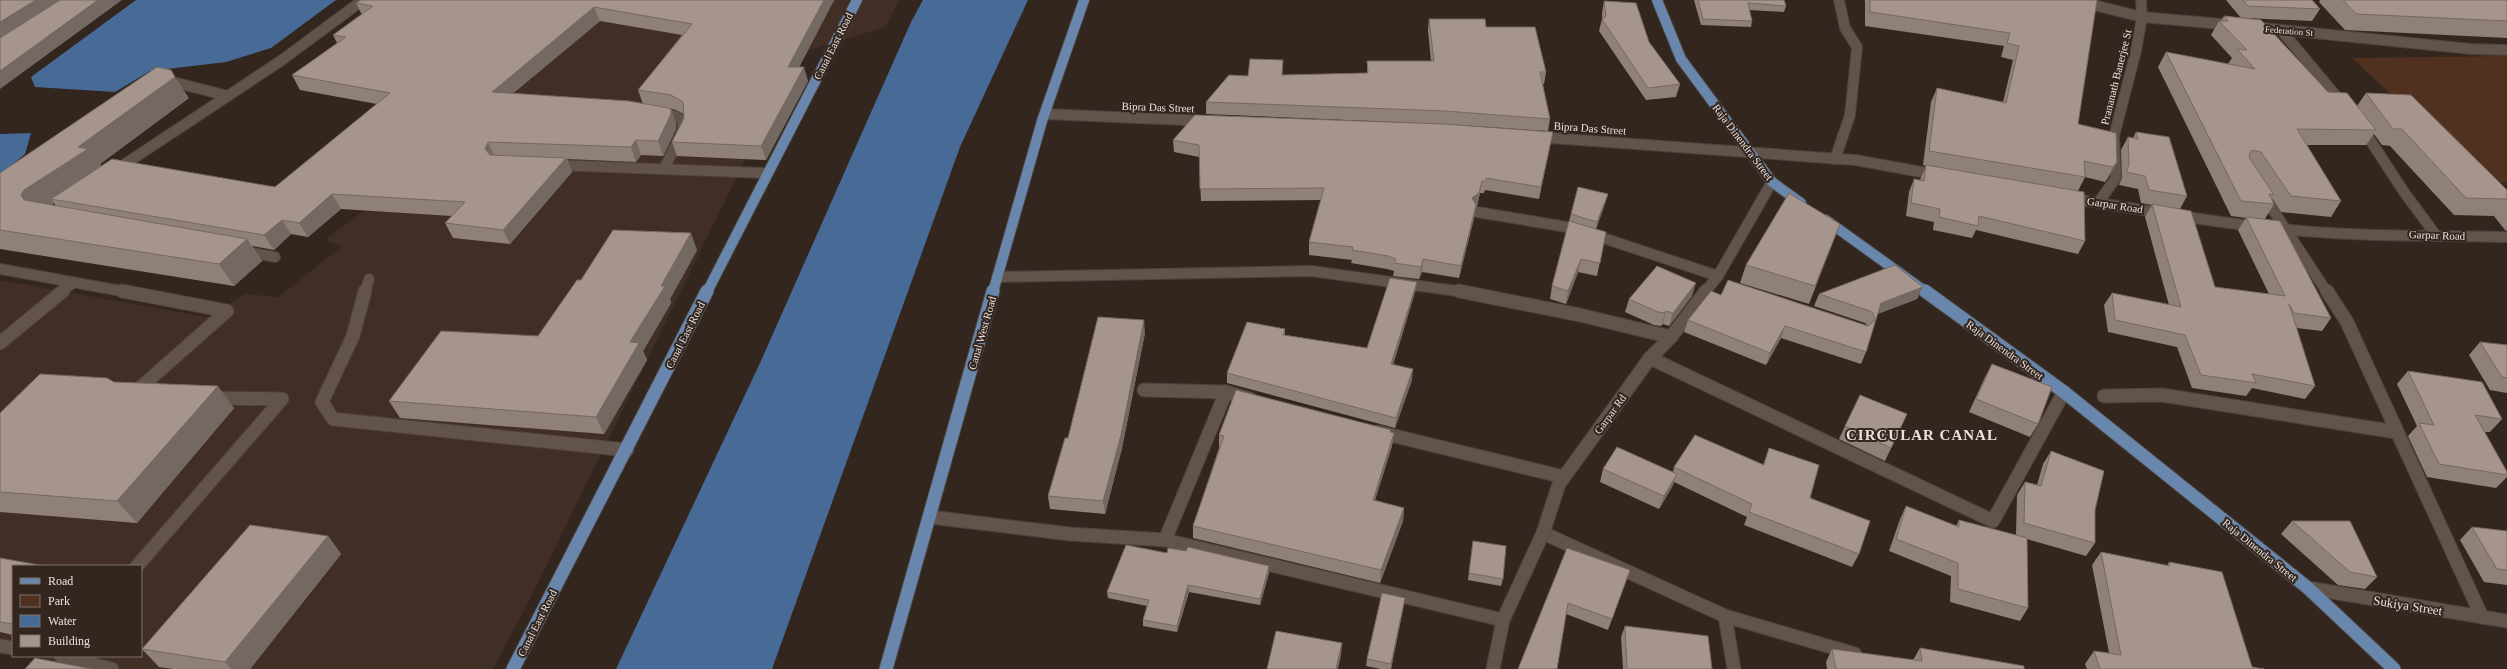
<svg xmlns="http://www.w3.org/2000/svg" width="2507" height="669" font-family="'Times New Roman',serif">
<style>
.built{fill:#412e24}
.green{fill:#50301e}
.water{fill:#476b96}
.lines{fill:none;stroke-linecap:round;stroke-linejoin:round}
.minor-far1-casing{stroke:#4c413b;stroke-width:12}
.minor-casing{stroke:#4c413b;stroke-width:15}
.major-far1-casing{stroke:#4c413b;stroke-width:12}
.major-casing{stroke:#4c413b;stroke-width:15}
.minor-far1{stroke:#62534b;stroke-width:10}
.minor{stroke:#62534b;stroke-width:13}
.major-far1{stroke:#6987ad;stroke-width:10}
.major{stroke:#6987ad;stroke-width:13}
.wall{fill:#8f8078;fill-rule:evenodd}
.shaded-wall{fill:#746862}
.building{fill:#a6958c;stroke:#746862}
.labels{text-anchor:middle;stroke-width:4;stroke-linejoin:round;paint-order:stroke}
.far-street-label{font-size:9px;fill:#eae1dd;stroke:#33261f}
.street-label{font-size:11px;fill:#eae1dd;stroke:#33261f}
.near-street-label{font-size:13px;fill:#eae1dd;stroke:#33261f}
.district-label{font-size:15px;font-weight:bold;letter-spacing:1px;fill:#eae1dd;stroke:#33261f}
</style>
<rect width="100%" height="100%" fill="#33261f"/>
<path class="built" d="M662 0H899L886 27 797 54 533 593 493 669H36L44 656H141V566H13V642L0 639V280L207 317 245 294 278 297 342 246 325 240 404 179 512 24Z"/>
<path class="green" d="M2507 56V183L2484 182 2352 58Z"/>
<g class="water">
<path d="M136 0H336L271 48 226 62 150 71 115 92 35 87 31 77Z"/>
<path d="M923 0H1028L960 147 772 669H616L760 363 911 22Z"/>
<path d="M31 133 25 154 0 175V134Z"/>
</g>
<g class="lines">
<defs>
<g id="minor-far1">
<path d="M2073 0 2142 17 2233 25"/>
<path d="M2253 27 2471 49 2507 50"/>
<path d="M2281 30 2343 104"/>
<path d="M166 83 169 81 228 96"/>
<path d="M657 113 675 116 682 120 683 130 664 169"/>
<path d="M1045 114 1207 121"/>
<path d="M2361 126 2404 192 2435 234"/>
<path d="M1537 137 1855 160 1938 175"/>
<path d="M1835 159 1850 115 1857 47 1845 28 1839 0"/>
<path d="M553 165 767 173"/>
<path d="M116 170 282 60 363 0"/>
<path d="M2263 195 2327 292"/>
<path d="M2069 198C2156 212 2243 228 2331 233 2389 237 2448 235 2507 237"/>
<path d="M2098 203 2116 178 2114 136 2136 51 2142 17 2141 0"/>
<path d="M1477 212 1573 228 1718 276"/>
<path d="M241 251 275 257"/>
<path d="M0 269 127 292"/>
<path d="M997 277 1311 271 1464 292"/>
<path d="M61 292 73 283"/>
<path d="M365 292 369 279"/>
<path d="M1705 292 1718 276 1772 182"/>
</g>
<g id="minor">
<path d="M122 291 227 311 133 394"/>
<path d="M365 291 353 336 322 402 333 419 627 450"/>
<path d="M1459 291 1580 315 1671 337"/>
<path d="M2327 291 2347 322 2482 617"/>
<path d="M0 343 63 291"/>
<path d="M1650 358 1993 521 2064 392"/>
<path d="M1144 390 1226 392 1250 399"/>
<path d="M2104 396 2162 395 2396 432"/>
<path d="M1378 432 1564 477"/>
<path d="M930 517 1070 534 1165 540 1503 620"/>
<path d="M1543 533 1725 616 1855 654"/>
<path d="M1165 540 1226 392"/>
<path d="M137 566 282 399 210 398"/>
<path d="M2308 588 2507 621"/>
<path d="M1725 616 1734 669"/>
<path d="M0 646 13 648"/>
<path d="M61 656 112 669"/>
<path d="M1493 669 1503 620 1543 533 1559 484 1650 358 1671 337 1706 291"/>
</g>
<g id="major-far1">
<path d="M1657 0 1681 59 1772 182 1801 203"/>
<path d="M1826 220 1926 292"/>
<path d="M707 292 857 0"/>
<path d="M993 292 1042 121 1084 0"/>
</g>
<g id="major">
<path d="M1925 291 2064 392 2308 588 2394 669"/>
<path d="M513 669 707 291"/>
<path d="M886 669 993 291"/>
</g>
</defs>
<use href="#minor-far1" class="minor-far1-casing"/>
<use href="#minor" class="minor-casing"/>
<use href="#major-far1" class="major-far1-casing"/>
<use href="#major" class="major-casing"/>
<use href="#minor-far1" class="minor-far1"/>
<use href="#minor" class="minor"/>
<use href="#major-far1" class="major-far1"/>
<use href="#major" class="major"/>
</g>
<g class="wall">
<path d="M361 0H834L799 67 808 81 766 160 677 156 672 142 684 118V114L676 110 669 108 671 109 676 124V129L663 156 641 155 636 162 567 159 572 172 510 244 453 238 445 223 452 216 341 209 308 237 291 234 274 250 252 246 262 261 234 286 0 249V173L189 98 100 164 101 166 275 187 377 104 300 90 292 75 337 43 333 35 362 15 356 3ZM600 21 682 35 638 90 643 104 513 93ZM54 203 56 206 51 205Z"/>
<path d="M1694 0H1784L1786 6 1784 12 1749 10 1752 21 1751 27 1701 25Z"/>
<path d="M1865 0H2097L2078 124 2117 162 2109 176 2105 182 2085 177 2078 191 2085 241 2078 254 1976 230 1972 238 1933 230 1934 222 1906 216 1909 192 1914 179 1920 180 1926 166 1923 165 1931 102 1937 88 2003 102 2013 60 2001 57 2004 46 1865 26Z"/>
<path d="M2226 0H2312L2320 9 2312 21 2243 18 2328 92 2357 106 2366 93 2507 190V231L2505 230 2494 216 2454 215 2390 146 2382 145 2374 134 2366 145H2306L2341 201 2331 217 2281 212 2272 198V199L2274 204 2265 219 2331 318 2322 331 2296 328 2315 386 2305 399 2252 388 2246 396 2192 388 2177 347 2108 332 2104 305 2112 293 2169 305 2145 217 2152 205 2141 203 2138 189 2119 185 2122 178 2121 150 2128 137 2133 138 2136 132 2187 196 2180 209 2215 287 2269 294 2238 230 2246 218 2231 216 2158 67 2166 52 2228 64 2232 58 2211 35 2219 21H2221L2224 16 2241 18Z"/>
<path d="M2320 0H2507V38L2345 30 2319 2Z"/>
<path d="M1604 1 1649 42 1680 84 1676 97 1646 100 1599 31 1602 19V13Z"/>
<path d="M1429 19 1486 27 1546 72 1544 84H1542L1550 119 1548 131 1443 124 1206 114V102L1248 76 1367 73V61H1431L1428 30Z"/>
<path d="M1553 132 1539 199 1485 190 1484 193H1480L1477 206 1476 207 1474 218 1459 278 1422 272 1419 279 1393 276 1394 271 1387 269 1351 263 1352 260 1309 255V242L1321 200 1201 201 1199 157 1174 152 1173 140Z"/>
<path d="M1606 201 1596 229 1606 232 1597 276 1578 272 1566 304 1550 299 1552 286 1571 214Z"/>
<path d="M1840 224 1809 304 1740 283 1746 265Z"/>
<path d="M697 250 670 299 671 303 643 351 647 360 604 434 400 418 389 401 538 336 581 280Z"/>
<path d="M1417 282 1415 292 1393 365 1412 380 1395 428 1227 383V373L1285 329V335L1367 348Z"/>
<path d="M1923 287 1917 299 1877 314 1866 352 1861 364 1781 338 1766 365 1684 332 1688 320 1721 295 1868 326 1865 323 1814 306 1819 294Z"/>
<path d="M1692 296 1669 326 1663 324 1661 326 1654 325 1625 312 1629 299Z"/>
<path d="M1145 333 1122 448 1105 514 1050 509 1048 496 1068 438Z"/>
<path d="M2480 342 2507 345V393L2490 390 2469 355Z"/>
<path d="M1992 364 2038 424 2030 437 1969 412 1985 377Z"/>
<path d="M2408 371 2502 419 2490 432H2485L2507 472V477L2496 488 2427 477 2408 436 2417 426 2397 384Z"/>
<path d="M114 382 234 408 137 523 0 512V413Z"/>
<path d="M1907 414 1885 461 1839 439 1845 426Z"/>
<path d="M1391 432 1394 433 1392 446 1375 500 1404 508 1403 521 1380 583 1193 538V526L1219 448V435Z"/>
<path d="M1769 448 1859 554 1852 567 1744 525 1747 517 1674 482 1672 487 1659 509 1600 482 1603 469 1673 472 1674 467 1763 465Z"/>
<path d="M2051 451 2095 510V543L2086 556 2027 539 2028 608 2020 621 1950 602 1951 576 1889 551 1900 519 1906 506 1956 526 1959 520 2016 535 2017 495 2025 482 2037 485 2043 464Z"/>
<path d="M2292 521 2377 577 2365 589 2338 585 2281 534Z"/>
<path d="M2472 527 2507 531V585L2484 582 2460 540Z"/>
<path d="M328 536 341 554 250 669H173L159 667 142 649Z"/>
<path d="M1473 541 1503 579 1501 586 1468 580Z"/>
<path d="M1567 548 1626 581 1608 630 1566 614Z"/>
<path d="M2101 552 2167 566 2169 562 2252 667 2264 669H2087L2085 664 2094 651 2109 653 2092 565Z"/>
<path d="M0 558 13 566V635L0 632Z"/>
<path d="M1269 573 1260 605 1189 592 1177 632 1143 626V620L1147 606 1108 598 1107 592Z"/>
<path d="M1405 598 1391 669H1381L1366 666 1367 659Z"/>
<path d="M1625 626 1712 669H1623L1621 637Z"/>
<path d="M1920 648 2024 669H1827L1826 662 1832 649 1913 660Z"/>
</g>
<g class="shaded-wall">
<path d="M36 0H62L0 39V22Z"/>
<path d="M98 0H122L0 89V71Z"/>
<path d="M824 0H834L792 81 788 67Z"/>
<path d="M594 7 600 21 498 106 492 92Z"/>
<path d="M804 67 808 81 766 160 761 146Z"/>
<path d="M175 77 189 98 100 164 104 170 51 199 54 203 41 212 24 200 21 195 24 190 78 147Z"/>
<path d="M671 109 676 124V129L663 156 658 141Z"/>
<path d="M636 140 641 155 636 162 631 147Z"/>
<path d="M488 142 495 157 492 163 485 149Z"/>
<path d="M566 158 572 172 510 244 503 230Z"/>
<path d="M2117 162 2109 176 2105 182 2113 167Z"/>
<path d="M1482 181 1480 193 1477 206 1476 207 1474 218 1459 278 1472 198Z"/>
<path d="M332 194 341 209 308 237 299 223Z"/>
<path d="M1608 194 1606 201 1596 229 1597 222Z"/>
<path d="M282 220 291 234 274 250 264 235Z"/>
<path d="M691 233 697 250 670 299 671 303 643 351 647 360 604 434 596 417 630 342 661 286Z"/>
<path d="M247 239 262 261 234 286 219 264Z"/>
<path d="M1423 259 1422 272 1419 279 1421 267Z"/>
<path d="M1581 259 1578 272 1566 304 1568 291Z"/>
<path d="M1417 282 1415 292 1390 374 1391 364Z"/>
<path d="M1696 283 1692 296 1669 326 1673 313Z"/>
<path d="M1923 287 1917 299 1875 315 1881 303Z"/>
<path d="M1666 311 1663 324 1661 326 1665 313Z"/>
<path d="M1144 320 1145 333 1122 448 1105 514 1103 501Z"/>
<path d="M1785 326 1781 338 1766 365 1770 353Z"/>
<path d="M1413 369 1412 380 1395 428 1396 418Z"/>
<path d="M218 386 234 408 137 523 117 501Z"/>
<path d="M1394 433 1392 446 1371 513 1373 500Z"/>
<path d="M1677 474 1672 487 1659 509 1664 496Z"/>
<path d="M1404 508 1403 521 1380 583 1381 570Z"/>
<path d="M328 536 341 554 250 669H231L225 662Z"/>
<path d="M1269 566V573L1260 605V599Z"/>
<path d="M1188 585 1189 592 1177 632V626Z"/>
<path d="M1405 598 1404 605 1391 669V664Z"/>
<path d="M1342 643 1341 656 1338 669H1336Z"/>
</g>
<g class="building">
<path d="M0 0H36L0 22Z"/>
<path d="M60 0H98L0 71V38Z"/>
<path d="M361 0H824L788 67H804L761 146 672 142 684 118 683 102 671 95 638 90 692 24 594 7 492 92 629 101 668 108 671 109V114L658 141 636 140 631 147 488 142 485 149 490 155 566 158 503 230 445 223 465 202 332 194 299 223 282 220 264 235 51 199 112 159 275 187 390 93 292 75 346 37 333 35 373 6 356 3Z"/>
<path d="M1698 0H1784L1786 6 1748 3 1752 21 1703 19Z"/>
<path d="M1870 0H2097L2078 124 2116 133 2117 162 2113 167 2084 161 2085 177 1929 151 1937 88 2006 103 2019 46 2007 43 2010 33 1870 12Z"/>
<path d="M2243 0H2312L2320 9 2248 6Z"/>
<path d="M2343 0H2507V21L2356 14Z"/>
<path d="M1604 1 1636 3 1649 42 1680 84 1648 88 1602 19 1606 16Z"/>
<path d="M2224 16 2261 20 2328 92 2347 93 2376 130 2297 129 2341 201 2291 196 2261 152 2252 150 2249 154 2250 159 2274 195 2269 194 2274 204 2241 201 2166 52 2255 69 2237 49 2247 50 2219 21H2228Z"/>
<path d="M1429 19H1485L1486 27H1535L1546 72H1540L1550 119 1445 111 1206 102 1229 75 1248 76 1250 59 1283 60 1282 75 1368 73 1367 61H1434Z"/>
<path d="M157 67 171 70 175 77 78 147 88 149 24 190 21 195 24 200 247 239 219 264 0 230V173Z"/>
<path d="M2366 93 2411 95 2507 190V199L2466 198 2402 129H2393Z"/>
<path d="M1195 115 1444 124 1553 132 1541 187 1486 178V181H1482L1479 193 1472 198 1476 205 1461 266 1423 259 1421 267 1394 263 1396 259 1388 256 1352 250 1353 247 1309 242 1324 188 1200 189 1199 145 1173 140Z"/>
<path d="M2136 132 2169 137 2187 196 2149 190 2145 176 2126 172 2129 165 2128 137 2138 139Z"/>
<path d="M1926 165 2084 192 2085 241 1979 216 1978 226 1939 217 1940 209 1911 203 1914 179 1924 181Z"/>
<path d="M1578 187 1608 194 1597 222 1571 214Z"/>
<path d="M1789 193 1840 224 1815 286 1746 265Z"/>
<path d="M2152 204 2191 211 2215 287 2285 296 2246 217 2280 221 2331 318 2294 313 2289 304 2315 386 2252 374 2256 383 2201 375 2185 335 2115 320 2112 293 2181 307Z"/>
<path d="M1569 221 1606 232 1600 263 1581 259 1568 291 1552 286Z"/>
<path d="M613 230 691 233 661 286H665L630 342 639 343 596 417 389 401 441 331 538 336 577 280H581Z"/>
<path d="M1895 265 1923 287 1881 303 1866 352 1785 326 1770 353 1688 320 1711 291 1721 295 1728 280 1868 326 1875 320 1873 313 1870 311 1819 294Z"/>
<path d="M1657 266 1696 283 1673 313 1666 311 1665 313 1658 312 1629 299Z"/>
<path d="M1390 278 1417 282 1391 364 1413 369 1396 418 1227 373 1247 322 1285 329 1283 335 1367 348Z"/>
<path d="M1098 317 1144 320 1121 435 1103 501 1048 496 1065 438H1068Z"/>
<path d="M2480 342 2507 345V378L2502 377Z"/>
<path d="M1992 364 2052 387 2038 424 1976 399Z"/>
<path d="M2408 371 2482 382 2502 419 2475 415 2507 472V475L2439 464 2419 423 2434 425Z"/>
<path d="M40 374 107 378 114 382 218 386 117 501 0 492V413Z"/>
<path d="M1236 390 1391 430 1390 432 1394 433 1373 500 1404 508 1381 570 1193 526 1224 436 1219 435Z"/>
<path d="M1860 395 1907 414 1891 448 1845 426Z"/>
<path d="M1695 435 1764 465 1769 448 1819 465 1810 498 1870 521 1859 554 1749 512 1752 504 1674 467Z"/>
<path d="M1617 447 1677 474 1664 496 1603 469Z"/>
<path d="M2051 451 2104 471 2095 510V543L2024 523 2025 482 2041 486Z"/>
<path d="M1906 506 1959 527V520L2027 538 2028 608 1958 589V563L1896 539Z"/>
<path d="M2292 521H2350L2377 577 2350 572Z"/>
<path d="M250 525 328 536 225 662 142 649Z"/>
<path d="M2472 527 2507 531V570L2497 569Z"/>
<path d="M1473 541 1506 546 1503 579 1469 573Z"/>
<path d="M1126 545 1167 553 1168 548 1186 551 1188 547 1269 566 1260 599 1188 585 1177 626 1143 620 1149 600 1107 592Z"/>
<path d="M1567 548 1630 570 1612 619 1568 603 1557 669H1518Z"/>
<path d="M2101 552 2170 566 2169 562 2222 572 2252 667 2264 669H2100L2094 651 2121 655Z"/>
<path d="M0 558 45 566H13V624L0 622Z"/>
<path d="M1382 593 1405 598 1391 664 1367 659Z"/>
<path d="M1625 626 1708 636 1712 669H1627Z"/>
<path d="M1276 631 1342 643 1336 669H1267Z"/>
<path d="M1920 648 2024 666V669H1836L1832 649 1922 661Z"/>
<path d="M35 658 92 669H25Z"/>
</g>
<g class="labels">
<g class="far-street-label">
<text transform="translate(2289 31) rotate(5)" y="3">Federation St</text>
</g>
<g class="street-label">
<text transform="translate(833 46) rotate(-63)" y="4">Canal East Road</text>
<text transform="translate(2116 77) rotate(-76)" y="4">Prananath Banerjee St</text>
<text transform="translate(1158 107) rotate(2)" y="4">Bipra Das Street</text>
<text transform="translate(1590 128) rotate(4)" y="4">Bipra Das Street</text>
<text transform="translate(1743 142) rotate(53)" y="4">Raja Dinendra Street</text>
<text transform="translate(2115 205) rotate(9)" y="4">Garpar Road</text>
<text transform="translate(2437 235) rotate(2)" y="4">Garpar Road</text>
<text transform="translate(982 333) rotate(-74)" y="4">Canal West Road</text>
<text transform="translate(685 335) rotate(-63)" y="4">Canal East Road</text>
<text transform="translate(2005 350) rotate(36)" y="4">Raja Dinendra Street</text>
<text transform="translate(1610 414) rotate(-54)" y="4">Garpar Rd</text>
<text transform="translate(2260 550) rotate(39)" y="4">Raja Dinendra Street</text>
<text transform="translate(537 623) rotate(-63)" y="4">Canal East Road</text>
</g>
<g class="near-street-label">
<text transform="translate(2408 605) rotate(9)" y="5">Sukiya Street</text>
</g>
<g class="district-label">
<text x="1922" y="440">CIRCULAR CANAL</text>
</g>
</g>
<rect x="12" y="565" width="130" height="92" fill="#33261f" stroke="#7c716b"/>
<rect x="20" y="578" width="20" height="6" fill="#6987ad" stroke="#7c716b"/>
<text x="48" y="585" font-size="12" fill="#eae1dd">Road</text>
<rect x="20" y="595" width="20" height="12" fill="#50301e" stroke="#7c716b"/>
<text x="48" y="605" font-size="12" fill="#eae1dd">Park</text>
<rect x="20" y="615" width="20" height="12" fill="#476b96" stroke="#7c716b"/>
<text x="48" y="625" font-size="12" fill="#eae1dd">Water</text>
<rect x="20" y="635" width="20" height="12" fill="#a6958c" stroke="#7c716b"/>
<text x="48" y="645" font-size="12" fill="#eae1dd">Building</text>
</svg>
